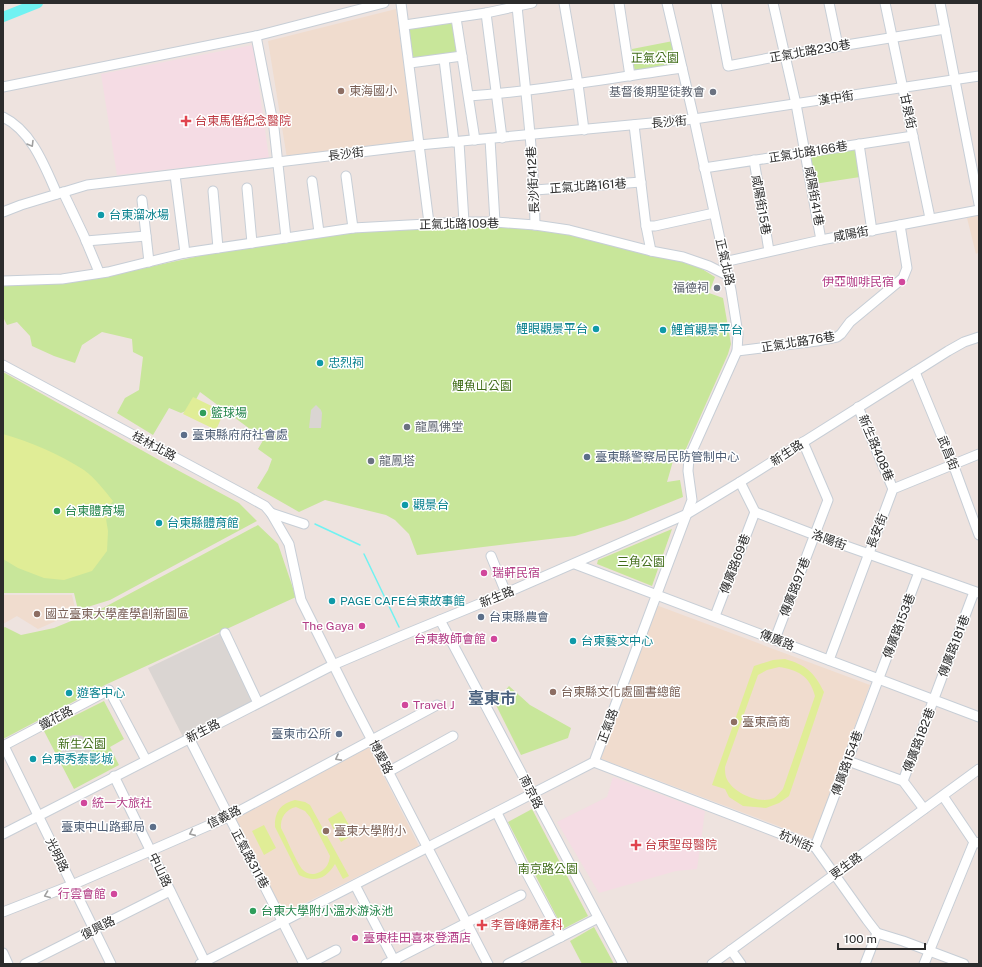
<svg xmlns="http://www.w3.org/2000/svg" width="982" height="967" font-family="'Public Sans','Noto Sans TC',sans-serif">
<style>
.education{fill:#f0dcce}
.medical{fill:#f5dce4}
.green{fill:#c8e69a}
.pitch{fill:#e0ed96;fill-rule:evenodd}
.plaza{fill:#dad5d2}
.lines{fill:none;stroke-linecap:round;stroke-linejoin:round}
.stream{stroke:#70f2f2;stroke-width:1.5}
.river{stroke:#70f2f2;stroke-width:10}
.minor-casing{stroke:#c7ced6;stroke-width:11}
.minor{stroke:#fff;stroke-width:9}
.oneway{stroke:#a0a0a0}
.education-dot{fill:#8d6e63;stroke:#fff;stroke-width:1.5}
.worship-dot{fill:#6b7280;stroke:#fff;stroke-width:1.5}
.health-dot{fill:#e0444e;stroke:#fff;stroke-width:1.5}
.culture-dot{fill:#0f9aa8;stroke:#fff;stroke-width:1.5}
.hotel-dot{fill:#d1479c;stroke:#fff;stroke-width:1.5}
.leisure-dot{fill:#2e9e5b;stroke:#fff;stroke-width:1.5}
.service-dot{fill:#5c6f8a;stroke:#fff;stroke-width:1.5}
.labels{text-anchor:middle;stroke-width:3;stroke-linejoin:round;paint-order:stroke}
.street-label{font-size:12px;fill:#2c2c2c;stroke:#fff}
.park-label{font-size:12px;fill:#416d19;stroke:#fff}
.education-label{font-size:12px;fill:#785e54;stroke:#fff;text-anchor:start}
.worship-label{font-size:12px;fill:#5b616d;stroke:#fff;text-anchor:end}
.health-label{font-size:12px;fill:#be3a42;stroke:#fff;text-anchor:start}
.culture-label{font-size:12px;fill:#0d838f;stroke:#fff;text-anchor:start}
.hotel-label{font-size:12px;fill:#b23c85;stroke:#fff;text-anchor:end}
.leisure-label{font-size:12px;fill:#27864d;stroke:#fff;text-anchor:start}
.service-label{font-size:12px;fill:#4e5e75;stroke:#fff;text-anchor:start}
.district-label{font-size:16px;font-weight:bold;fill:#4b627f;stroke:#fff}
</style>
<rect width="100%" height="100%" fill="#eee3df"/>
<g class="education">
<path d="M396 9 414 141 287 158 268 41Z"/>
<path d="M979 215V252L976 254 967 218Z"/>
<path d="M3 595H72L76 612 38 629 17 616 3 624Z"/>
<path d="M656 605 870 685 813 839 599 758Z"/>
<path d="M369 747 419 846 279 916 234 816Z"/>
</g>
<g class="medical">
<path d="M253 45 269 158 117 175 101 74Z"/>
<path d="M613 777 705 811 697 869 676 871 599 893 557 822 607 797Z"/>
</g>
<g class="green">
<path d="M454 22 458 55 413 61 409 28Z"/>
<path d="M673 41 677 66 635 74 632 49Z"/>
<path d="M856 148 860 177 814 184 810 155Z"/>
<path d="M494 226 560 233 631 248 694 264 715 277 709 293 723 298 731 344 728 354 681 460 673 461 667 482 680 480 683 497 626 520 575 536 417 555 409 534 395 520 386 515 325 500 299 512 257 488 268 470 272 459 258 449 265 437 250 429 200 392 191 409 181 413 169 408 153 435 117 413 125 398 139 390 143 357 133 352 132 339 102 332 82 345 75 363 54 356 32 346 30 336 17 322 7 325 3 317V284L94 279 227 250 358 231Z"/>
<path d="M3 372 168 465 239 503 257 521 110 600 78 610 74 593H3Z"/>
<path d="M258 525 278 544 296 597 105 685 3 739V628L5 627 21 635 54 628 103 608Z"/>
<path d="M672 529 652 586 597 564 598 560Z"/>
<path d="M509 686 530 705 571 728 568 738 521 755 495 703Z"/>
<path d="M104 701 124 739 110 747 119 765 74 789 44 731Z"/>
<path d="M532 809 588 916 563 929 508 822Z"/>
<path d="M594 927 614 964H582L570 941Z"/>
</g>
<g class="pitch">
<path d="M193 397 224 412 216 430 183 414Z"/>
<path d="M3 434C31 442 59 454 84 470 95 478 105 491 113 501L110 505 113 516 106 519 108 531 107 551 92 571 64 580 44 578 18 568 3 559Z"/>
<path d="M785 659C806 665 814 672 824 692L789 796 779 803 766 808 743 806 729 797 725 789 712 785 754 666 773 660ZM779 667C798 670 810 676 815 696L783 789C780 792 777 796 774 798 759 805 731 792 726 777 725 774 725 770 725 767L758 675 767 670Z"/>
<path d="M295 800 305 802 310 805 349 876 343 879 335 864C326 879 315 883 299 875L275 827C274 812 281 803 295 800ZM296 807 305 811 310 817 330 856C329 863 327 868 320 872 314 875 308 875 303 870 297 864 286 837 281 828 280 818 286 809 296 807Z"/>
<path d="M341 811 354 834 341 842 328 819Z"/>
<path d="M264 825 276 848 264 855 252 831Z"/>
</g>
<g class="plaza">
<path d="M316 405 321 410 322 413 321 428H309L311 410Z"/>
<path d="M223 632 256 701 183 737 148 668Z"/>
<circle cx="76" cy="750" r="15"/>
</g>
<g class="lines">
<g class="stream">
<path d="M315 524 360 545"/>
<path d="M364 554 399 627"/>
</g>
<path class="river" d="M3 17 38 3"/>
<defs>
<g id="minor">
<path d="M401 3 429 223"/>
<path d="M564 3 578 84 584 130"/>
<path d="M619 3 630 76"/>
<path d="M716 3 728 66 785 55 945 29"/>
<path d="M773 3 796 104 821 240"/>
<path d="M829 3 838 46"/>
<path d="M885 3 930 218"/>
<path d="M940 3 979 204"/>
<path d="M517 6C524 79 534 152 535 225"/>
<path d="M486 13 502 138"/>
<path d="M456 18 475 140"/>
<path d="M405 25 486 13 532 3"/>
<path d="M256 36 274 128 286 238"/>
<path d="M444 59 454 142"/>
<path d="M410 63 462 56"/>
<path d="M3 87 256 36 384 3"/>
<path d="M469 96C540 91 611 78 682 68"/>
<path d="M3 117C32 131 45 167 57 194"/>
<path d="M634 125 646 226 651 251"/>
<path d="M490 139 495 222"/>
<path d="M459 142 464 222"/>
<path d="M859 144 872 231"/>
<path d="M754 160 769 251"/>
<path d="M704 168 913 136"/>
<path d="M175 175 185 253"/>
<path d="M346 176 353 228"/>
<path d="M312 181 319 232"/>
<path d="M247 188 252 243"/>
<path d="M535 190 641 182"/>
<path d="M213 191 218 248"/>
<path d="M63 192 84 236 99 272"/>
<path d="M142 200 149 262"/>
<path d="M3 212 21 205 87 185 419 145 694 119 979 76"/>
<path d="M646 226H655L714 213"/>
<path d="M86 241 146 236"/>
<path d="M724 262 821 240 979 210"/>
<path d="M3 281 62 279 108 272 185 253 353 228 464 222H495L535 225 569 230 651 251 683 257 709 266 727 275"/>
<path d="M737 351 817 341 837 337 841 334 850 322 903 278 907 268 900 225"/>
<path d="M3 365 245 495 265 506 271 513 289 544 301 600 350 698 488 964"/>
<path d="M915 372 953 464 979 535"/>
<path d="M858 407 893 489"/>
<path d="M740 482 755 512 815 535 979 593"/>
<path d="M271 513 304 524"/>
<path d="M491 556 506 593"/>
<path d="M575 564 979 717"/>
<path d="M715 616 755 512"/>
<path d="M440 620 623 964"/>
<path d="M225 633 258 703"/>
<path d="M775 639 828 500 803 442"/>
<path d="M829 660 893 489 979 454"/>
<path d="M189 738 304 964"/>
<path d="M3 746 109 690 146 760"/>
<path d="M4 746 111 964"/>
<path d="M848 761 903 781 924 809"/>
<path d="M594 762 815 847 867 920 877 933 903 941 964 964"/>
<path d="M388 772 453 736"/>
<path d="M114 776 206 964"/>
<path d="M903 781 974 592"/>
<path d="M943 796 974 842 979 843"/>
<path d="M497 813 525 870 561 937"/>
<path d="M3 834 333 665 401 636 506 593 687 514 740 482 948 351 964 342 979 337"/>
<path d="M815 847 919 572"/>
<path d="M355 885 396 964"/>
<path d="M3 912 72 885 228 817 437 705"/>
<path d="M731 950 741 964"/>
<path d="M3 953 8 964"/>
<path d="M25 964 170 891"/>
<path d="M200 964 594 762 692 500 688 471 689 458 737 351 738 334 731 290 694 119 667 3"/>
<path d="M309 964 336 950"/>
<path d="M386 964 521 895"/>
<path d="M508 964 598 918"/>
<path d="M712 964 979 769"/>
<path d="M865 964 877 933"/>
<path d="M924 964 974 842"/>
</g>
</defs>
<use href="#minor" class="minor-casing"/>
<use href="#minor" class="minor"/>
</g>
<defs><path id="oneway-chevron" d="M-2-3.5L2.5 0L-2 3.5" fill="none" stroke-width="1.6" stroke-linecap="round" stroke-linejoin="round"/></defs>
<g class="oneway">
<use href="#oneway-chevron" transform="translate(31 144) rotate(59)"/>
<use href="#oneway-chevron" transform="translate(338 758) rotate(152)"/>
<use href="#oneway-chevron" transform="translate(192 833) rotate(156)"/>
<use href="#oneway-chevron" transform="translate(47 895) rotate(159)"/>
</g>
<g class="education-dot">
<circle cx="341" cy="91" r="4"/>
<circle cx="37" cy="614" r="4"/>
<circle cx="553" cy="692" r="4"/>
<circle cx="734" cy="722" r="4"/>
<circle cx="326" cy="831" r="4"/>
</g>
<g class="worship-dot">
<circle cx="713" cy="92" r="4"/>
<circle cx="717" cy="288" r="4"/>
<circle cx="407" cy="427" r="4"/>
<circle cx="371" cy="461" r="4"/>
</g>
<g class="health-dot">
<path d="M184 115h4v4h4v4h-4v4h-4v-4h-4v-4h4z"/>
<path d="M634 839h4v4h4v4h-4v4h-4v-4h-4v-4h4z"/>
<path d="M480 919h4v4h4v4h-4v4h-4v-4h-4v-4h4z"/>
</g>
<g class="culture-dot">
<circle cx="101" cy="215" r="4"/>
<circle cx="596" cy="329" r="4"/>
<circle cx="663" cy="330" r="4"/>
<circle cx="320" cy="363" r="4"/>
<circle cx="405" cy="505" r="4"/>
<circle cx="159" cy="523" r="4"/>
<circle cx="332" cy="601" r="4"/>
<circle cx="573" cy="641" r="4"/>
<circle cx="69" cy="693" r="4"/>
<circle cx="33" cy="759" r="4"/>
</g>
<g class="hotel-dot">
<circle cx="902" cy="282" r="4"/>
<circle cx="484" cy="573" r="4"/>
<circle cx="362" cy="626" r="4"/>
<circle cx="494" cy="639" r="4"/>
<circle cx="405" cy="705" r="4"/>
<circle cx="84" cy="803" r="4"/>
<circle cx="114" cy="894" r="4"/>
<circle cx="355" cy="938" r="4"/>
</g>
<g class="leisure-dot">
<circle cx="203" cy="413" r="4"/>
<circle cx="57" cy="511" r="4"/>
<circle cx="253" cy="911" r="4"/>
</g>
<g class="service-dot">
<circle cx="184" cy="435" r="4"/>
<circle cx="587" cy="457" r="4"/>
<circle cx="481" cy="617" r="4"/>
<circle cx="339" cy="734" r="4"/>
<circle cx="153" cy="827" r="4"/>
</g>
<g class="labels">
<g class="street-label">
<text transform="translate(810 51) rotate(-10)" y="4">正氣北路230巷</text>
<text transform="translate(836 98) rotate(-9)" y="4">漢中街</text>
<text transform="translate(908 111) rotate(78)" y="4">甘泉街</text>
<text transform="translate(669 122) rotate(-5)" y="4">長沙街</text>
<text transform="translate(808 152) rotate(-9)" y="4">正氣北路166巷</text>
<text transform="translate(346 154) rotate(-7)" y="4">長沙街</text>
<text transform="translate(533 180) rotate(-93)" y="4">長沙街412巷</text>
<text transform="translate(588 186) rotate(-4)" y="4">正氣北路161巷</text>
<text transform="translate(814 196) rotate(80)" y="4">咸陽街41巷</text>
<text transform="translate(761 205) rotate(80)" y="4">咸陽街15巷</text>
<text transform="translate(459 224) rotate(-1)" y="4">正氣北路109巷</text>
<text transform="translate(851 234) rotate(-10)" y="4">咸陽街</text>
<text transform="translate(725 262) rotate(77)" y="4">正氣北路</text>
<text transform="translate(798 342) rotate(-9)" y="4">正氣北路76巷</text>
<text transform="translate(154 446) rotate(28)" y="4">桂林北路</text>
<text transform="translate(876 448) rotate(67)" y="4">新生路408巷</text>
<text transform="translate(787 453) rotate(-33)" y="4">新生路</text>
<text transform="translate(948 453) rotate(68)" y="4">武昌街</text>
<text transform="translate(877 531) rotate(-69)" y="4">長安街</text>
<text transform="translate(829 540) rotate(20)" y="4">洛陽街</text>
<text transform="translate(735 564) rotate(-69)" y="4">傳廣路69巷</text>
<text transform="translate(795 587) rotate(-69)" y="4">傳廣路97巷</text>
<text transform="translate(497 597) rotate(-22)" y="4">新生路</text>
<text transform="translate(899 626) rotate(-69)" y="4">傳廣路153巷</text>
<text transform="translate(777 640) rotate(21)" y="4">傳廣路</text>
<text transform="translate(954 646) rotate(-69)" y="4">傳廣路181巷</text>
<text transform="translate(56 718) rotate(-28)" y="4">鐵花路</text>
<text transform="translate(608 726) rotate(-70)" y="4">正氣路</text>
<text transform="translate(203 731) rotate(-27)" y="4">新生路</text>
<text transform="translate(919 740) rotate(-69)" y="4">傳廣路182巷</text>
<text transform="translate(381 757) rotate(63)" y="4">博愛路</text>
<text transform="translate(847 763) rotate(-70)" y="4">傳廣路154巷</text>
<text transform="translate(531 792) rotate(63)" y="4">南京路</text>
<text transform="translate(224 817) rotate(-26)" y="4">信義路</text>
<text transform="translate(796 841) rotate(24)" y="4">杭州街</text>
<text transform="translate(57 855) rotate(64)" y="4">光明路</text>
<text transform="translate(250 859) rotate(62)" y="4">正氣路311巷</text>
<text transform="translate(846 866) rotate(-36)" y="4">更生路</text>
<text transform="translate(160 870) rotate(64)" y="4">中山路</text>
<text transform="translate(98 928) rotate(-27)" y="4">復興路</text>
</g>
<g class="park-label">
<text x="655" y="62">正氣公園</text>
<text x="482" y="390">鯉魚山公園</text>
<text x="641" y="566">三角公園</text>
<text x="82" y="748">新生公園</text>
<text x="548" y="873">南京路公園</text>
</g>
<g class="education-label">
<text x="349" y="95">東海國小</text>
<text x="45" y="618">國立臺東大學產學創新園區</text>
<text x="561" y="696">台東縣文化處圖書總館</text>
<text x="742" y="726">臺東高商</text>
<text x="334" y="835">臺東大學附小</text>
</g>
<g class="worship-label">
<text x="705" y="96">基督後期聖徒教會</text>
<text x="709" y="292">福德祠</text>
<text x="415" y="431" text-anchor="start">龍鳳佛堂</text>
<text x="379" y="465" text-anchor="start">龍鳳塔</text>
</g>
<g class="health-label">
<text x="195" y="125">台東馬偕紀念醫院</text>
<text x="645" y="849">台東聖母醫院</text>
<text x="491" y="929">李晉峰婦產科</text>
</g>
<g class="culture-label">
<text x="109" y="219">台東溜冰場</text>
<text x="588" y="333" text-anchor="end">鯉眼觀景平台</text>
<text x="671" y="334">鯉首觀景平台</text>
<text x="328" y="367">忠烈祠</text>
<text x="413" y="509">觀景台</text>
<text x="167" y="527">台東縣體育館</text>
<text x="340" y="605">PAGE CAFE台東故事館</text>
<text x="581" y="645">台東藝文中心</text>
<text x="77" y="697">遊客中心</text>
<text x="41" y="763">台東秀泰影城</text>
</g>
<g class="hotel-label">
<text x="894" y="286">伊亞咖啡民宿</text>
<text x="492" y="577" text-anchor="start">瑞軒民宿</text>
<text x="354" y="630">The Gaya</text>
<text x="486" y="643">台東教師會館</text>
<text x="413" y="709" text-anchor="start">Travel J</text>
<text x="92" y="807" text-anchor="start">統一大旅社</text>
<text x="106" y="898">行雲會館</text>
<text x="363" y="942" text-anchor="start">臺東桂田喜來登酒店</text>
</g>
<g class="leisure-label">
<text x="211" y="417">籃球場</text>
<text x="65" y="515">台東體育場</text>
<text x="261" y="915">台東大學附小溫水游泳池</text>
</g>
<g class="service-label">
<text x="192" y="439">臺東縣府府社會處</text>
<text x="595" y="461">臺東縣警察局民防管制中心</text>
<text x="489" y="621">台東縣農會</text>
<text x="331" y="738" text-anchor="end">臺東市公所</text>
<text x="145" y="831" text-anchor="end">臺東中山路郵局</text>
</g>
<g class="district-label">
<text x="492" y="704">臺東市</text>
</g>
</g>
<rect width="982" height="967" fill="none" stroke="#2c2c2c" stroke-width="8"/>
<path d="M838 943v6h87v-6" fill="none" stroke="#2c2c2c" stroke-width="2"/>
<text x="844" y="943" font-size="12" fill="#2c2c2c" stroke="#ffffff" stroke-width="3" paint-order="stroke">100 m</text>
</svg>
